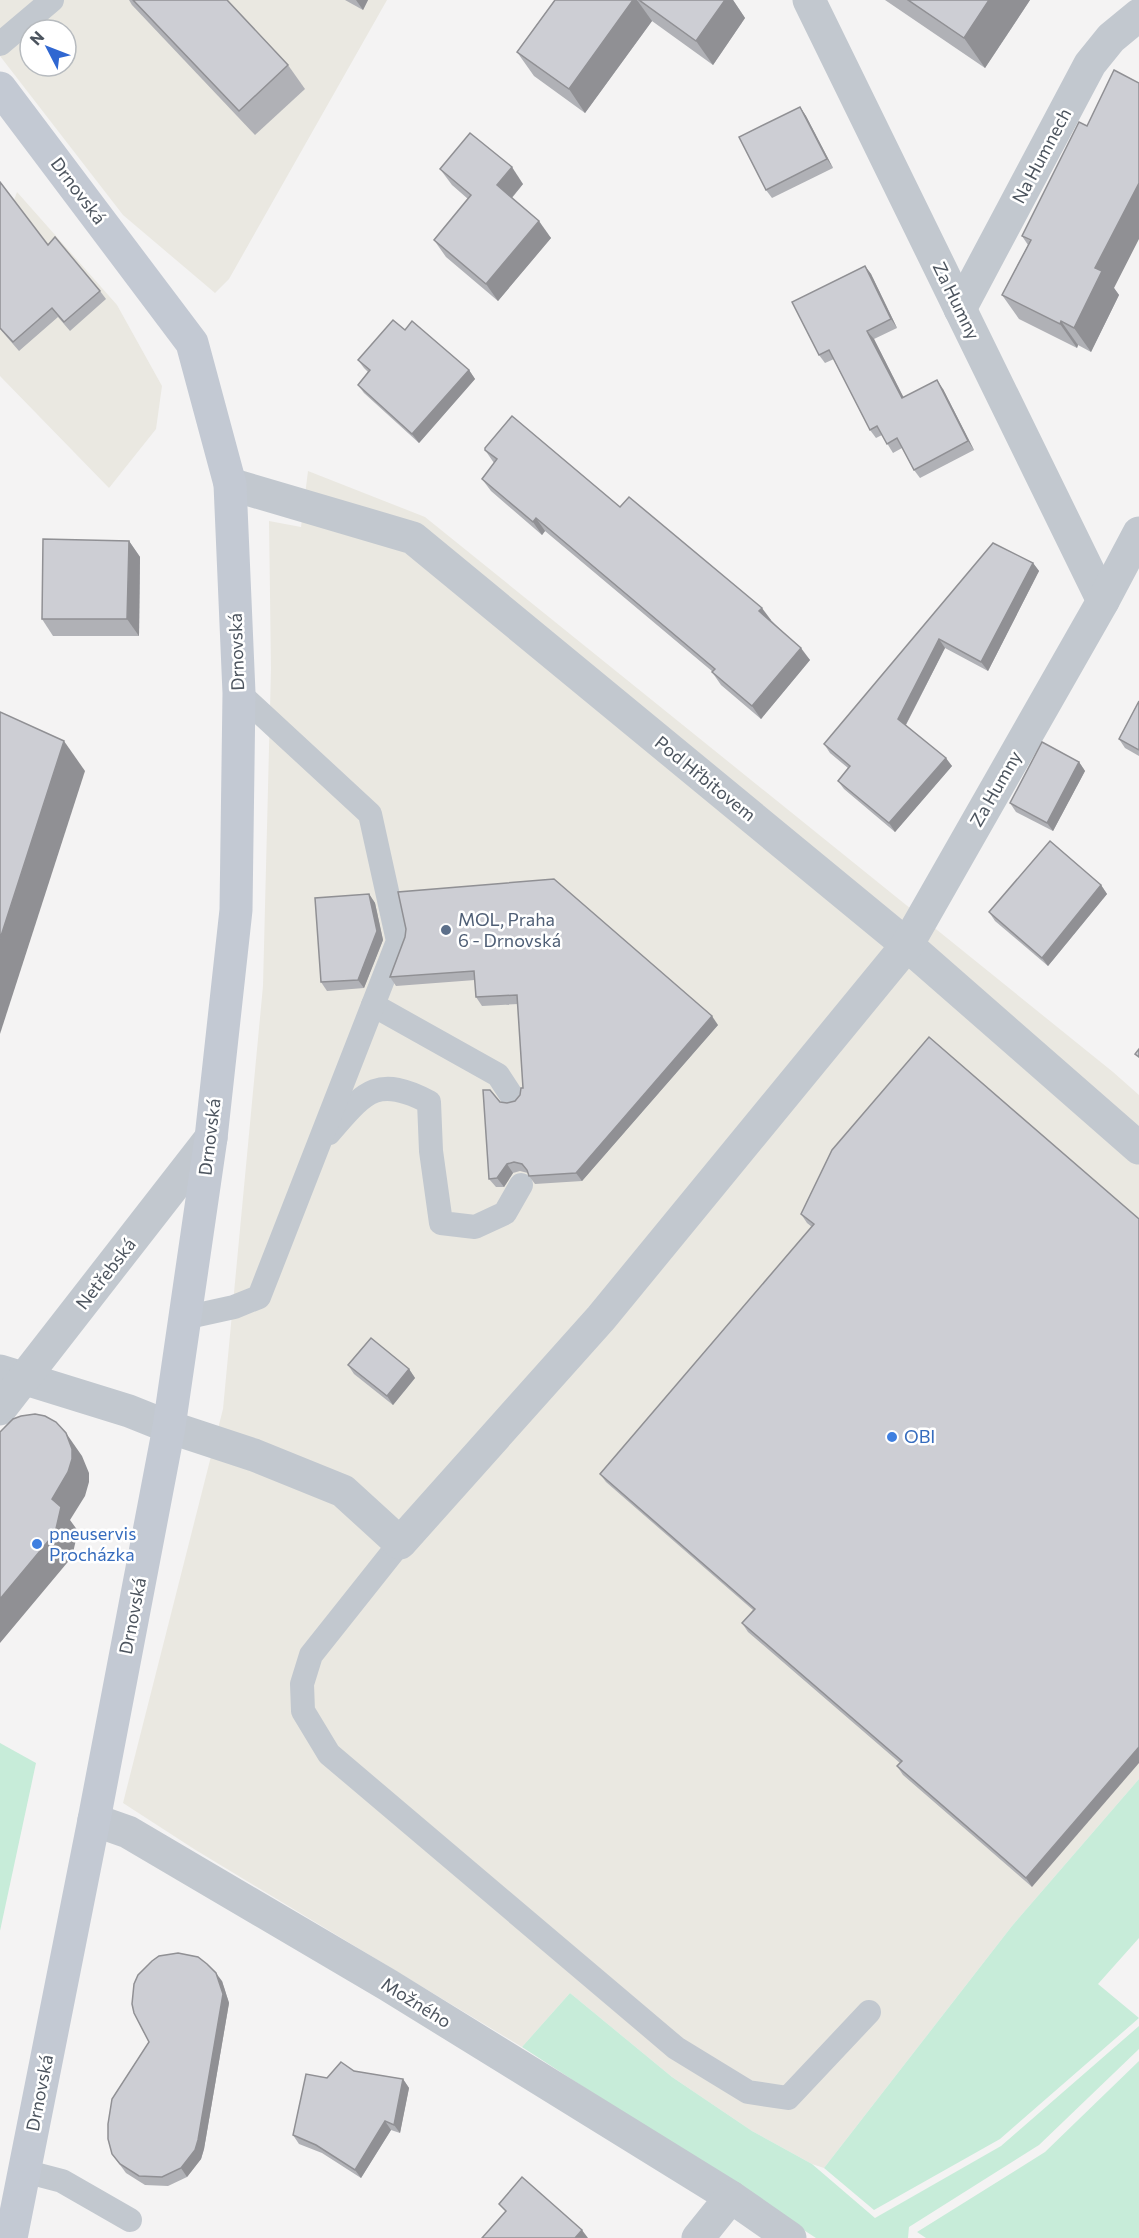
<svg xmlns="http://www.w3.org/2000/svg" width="1139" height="2238" font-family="Commissioner,sans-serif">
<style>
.commercial{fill:#eae8e1;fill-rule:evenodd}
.green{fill:#c7ecd9}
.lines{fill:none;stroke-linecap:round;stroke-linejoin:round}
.service{stroke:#c2c8cf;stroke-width:24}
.minor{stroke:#c2c8cf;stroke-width:33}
.secondary{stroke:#c3c9d3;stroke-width:33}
.wall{fill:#b0b1b6}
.shaded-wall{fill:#909094}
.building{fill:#cdced4;stroke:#909094;stroke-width:1.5}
.service-dot{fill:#5c6f8a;stroke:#fff;stroke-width:2}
.shop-dot{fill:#3f7fe0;stroke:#fff;stroke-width:2}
.labels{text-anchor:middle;stroke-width:5;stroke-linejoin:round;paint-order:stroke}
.street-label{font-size:18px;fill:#4c545e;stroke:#fff}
.service-label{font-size:18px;fill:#4e5e75;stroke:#fff;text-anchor:start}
.shop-label{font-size:18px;fill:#366cbe;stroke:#fff;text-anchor:start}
</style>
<rect width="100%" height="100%" fill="#f4f3f3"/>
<g class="commercial">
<path d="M0 0H387L229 279 215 293 123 215 0 56ZM30 30H66V66H30Z"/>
<path d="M17 192 117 305 162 386 156 429 109 488 0 376V216L13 203Z"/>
<path d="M308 471 425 517 1113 1072 1139 1095V1779L1012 1926 824 2168 812 2164 752 2131 672 2077 570 1993 522 2047 194 1849 123 1803 223 1409 263 986 271 669 269 521 301 527Z"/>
</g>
<g class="green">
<path d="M0 1743 36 1763 0 1931Z"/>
<path d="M1139 1779V1938L1098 1984 1139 2018 1000 2139 874 2210 824 2168 1012 1926Z"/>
<path d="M570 1993 672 2077 752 2131 812 2164 875 2218 1001 2146 1139 2026V2049L1039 2145 909 2227 908 2238H816L522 2047Z"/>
<path d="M1139 2061V2238H926L917 2232 1045 2152Z"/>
</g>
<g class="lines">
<g class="service">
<path d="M0 44 52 0"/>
<path d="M373 1005 498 1075 513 1098"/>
<path d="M329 1133C364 1093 376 1074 429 1102L431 1151 441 1223 475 1227 505 1213 521 1185"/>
<path d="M184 1318 234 1307 259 1297 398 941 370 814 239 693"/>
<path d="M400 1543 311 1655 302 1684 303 1711 329 1754 676 2048 748 2092 788 2098 869 2012"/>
<path d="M24 2171 62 2181 130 2220"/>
</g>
<g class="minor">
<path d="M809 0 1103 601"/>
<path d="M960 309 1090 64 1111 38 1139 15"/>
<path d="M230 484 413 538 907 945 1139 1148"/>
<path d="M0 1371 129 1411 169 1427 254 1455 343 1491 400 1543 601 1318 907 945 1103 601 1139 533"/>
<path d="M0 1409 211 1138"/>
<path d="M94 1820 128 1832 388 1985 731 2197 790 2238"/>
<path d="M698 2238 731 2197"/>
</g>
<path class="secondary" d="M0 88 192 343 230 484 239 693 236 910 211 1138 169 1427 94 1820 11 2238"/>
</g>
<g class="wall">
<path d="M129 0H227L288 65 305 89 255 135 132 5Z"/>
<path d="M345 0H368L363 10Z"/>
<path d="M555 0H733L745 18 713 65 652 21 585 113 534 76 517 52Z"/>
<path d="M885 0H1030L985 68Z"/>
<path d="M800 107 806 116 833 168 772 198 766 190Z"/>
<path d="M440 169 523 184 512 198 551 238 498 301 446 257 434 240 468 199 452 185Z"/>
<path d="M0 182 48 245 100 291 106 299 70 331 58 317 19 351 0 329Z"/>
<path d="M1022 236 1114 288 1119 295 1091 352 1078 345 1077 348 1019 319 1002 295 1028 245Z"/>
<path d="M865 266 871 274 897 328 874 339 903 397 943 389 974 450 920 478 914 470 902 448 893 453 882 435 876 438 870 430 834 359 825 363 819 355Z"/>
<path d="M405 330 469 370 475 379 419 443 364 393 358 385 368 372 364 368 358 360Z"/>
<path d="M485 450 620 507 771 620 810 660 761 719 721 685 712 672H713L545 531 542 535 491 491 482 479 494 463Z"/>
<path d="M129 541 140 557 139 636H53L42 619Z"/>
<path d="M993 543 1033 563 1039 571 988 671 945 648 906 725 952 766 895 832 844 789 838 781 848 768 830 753 824 744Z"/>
<path d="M1139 701V756L1125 748 1119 739Z"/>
<path d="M1079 762 1085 771 1053 831 1016 812 1010 803Z"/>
<path d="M1101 885 1107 894 1048 966 995 921 989 912Z"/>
<path d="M369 894 375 903 383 940 364 988 327 991 321 982Z"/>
<path d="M405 937 718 1025 582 1181 535 1184 529 1176 528 1173 520 1171 513 1173 504 1187H496L489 1179 500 1102 507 1103 515 1101 520 1095 523 1088 518 1004 482 1006 476 997 475 980 396 986 390 977Z"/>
<path d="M832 1150 1032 1887 903 1775 897 1766 900 1763 748 1632 742 1623 753 1610 606 1482 600 1474 812 1227 807 1223 801 1214Z"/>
<path d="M348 1365 409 1369 415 1378 393 1405 354 1374Z"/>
<path d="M222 1981 229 2003 204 2149 201 2159 187 2177 168 2186 145 2185 126 2173 112 2154 149 2042Z"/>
<path d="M354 2071 403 2079 409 2088 400 2133 391 2130 361 2178 322 2153 299 2144 293 2135 327 2078Z"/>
</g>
<g class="shaded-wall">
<path d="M356 0H368L363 10Z"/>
<path d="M633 0H637L652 21 585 113 569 89Z"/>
<path d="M725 0H733L745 18 713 65 696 41Z"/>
<path d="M989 0H1030L985 68 964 38Z"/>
<path d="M800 107 806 116 833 168 827 159Z"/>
<path d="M512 167 523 184 508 202 497 185Z"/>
<path d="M1139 183V239L1114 288 1119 295 1091 352 1074 328 1095 268Z"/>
<path d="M539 221 551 238 498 301 486 284Z"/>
<path d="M865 266 871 274 897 328 891 319Z"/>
<path d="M1061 321 1078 345 1077 348 1060 324Z"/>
<path d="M867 331 874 339 908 406 902 398Z"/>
<path d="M469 370 475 379 419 443 412 434Z"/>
<path d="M937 380 943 389 974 450 968 441Z"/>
<path d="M536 518 545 531 542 535 533 522Z"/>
<path d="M129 541 140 557 139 636 127 619Z"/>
<path d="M1033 563 1039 571 988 671 981 662Z"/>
<path d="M762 608 771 620 768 624 759 611Z"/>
<path d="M939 639 945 648 904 728 898 719Z"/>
<path d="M801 648 810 660 761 719 752 706Z"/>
<path d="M64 741 85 771 0 1034V939Z"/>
<path d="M946 758 952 766 895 832 889 823Z"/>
<path d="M1079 762 1085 771 1053 831 1047 823Z"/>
<path d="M1101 885 1107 894 1048 966 1042 958Z"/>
<path d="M369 894 375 903 383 940 364 988 358 980Z"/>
<path d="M712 1016 718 1025 582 1181 576 1173Z"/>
<path d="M507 1164 513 1173 504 1187 497 1178Z"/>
<path d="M409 1369 415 1378 393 1405 387 1396Z"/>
<path d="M66 1433 82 1456 89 1473V1482L85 1496 70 1520 78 1531 72 1557 0 1643V1599L52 1499Z"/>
<path d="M1139 1747V1763L1032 1887 1026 1878Z"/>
<path d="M216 1973 222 1981 229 2003 204 2149 201 2159 187 2177 181 2168Z"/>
<path d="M403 2079 409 2088 400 2133 394 2125Z"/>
<path d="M385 2121 391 2130 361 2178 355 2170Z"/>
<path d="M582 2230 588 2238H575Z"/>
</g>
<g class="building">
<path d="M133 0H227L288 65 239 111Z"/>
<path d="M555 0H633L569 89 517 52Z"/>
<path d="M639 0H725L696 41Z"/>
<path d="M908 0H989L964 38Z"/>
<path d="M1114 70 1139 83V183L1095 268 1102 271 1074 328 1061 321 1060 324 1002 295 1031 240 1022 236 1079 122 1087 126Z"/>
<path d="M800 107 827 159 766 190 739 137Z"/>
<path d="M470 133 512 167 497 185 539 221 486 284 434 240 471 195 440 169Z"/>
<path d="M0 182 48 245 55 237 100 291 64 322 52 308 13 342 0 328Z"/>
<path d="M865 266 891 319 867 331 902 398 937 380 968 441 914 470 897 438 887 444 877 426 870 430 829 350 819 355 792 302Z"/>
<path d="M393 320 405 330 412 321 469 370 412 434 358 385 370 370 358 360Z"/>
<path d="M512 416 620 507 629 497 762 608 759 611 801 648 752 706 712 672 715 669 536 518 533 522 482 479 497 459 485 450V448Z"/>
<path d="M43 539 129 541 127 619H42Z"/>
<path d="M993 543 1033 563 981 662 939 639 898 719 946 758 889 823 838 781 850 766 824 744Z"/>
<path d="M1139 701V750L1119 739Z"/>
<path d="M0 712 64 741 0 939Z"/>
<path d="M1042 742 1079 762 1047 823 1010 803Z"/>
<path d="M1050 841 1101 885 1042 958 989 912Z"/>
<path d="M554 879 712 1016 576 1173 529 1176 527 1170 522 1164 514 1162 507 1164 497 1178 489 1179 483 1090H490L500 1102 507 1103 515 1101 520 1095 521 1088H523L517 995 476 997 474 971 390 977 405 937 406 929 398 892Z"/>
<path d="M369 894 377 931 358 980 321 982 315 898Z"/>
<path d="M929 1037 1139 1219V1747L1026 1878 897 1766 902 1761 742 1623 755 1609 600 1474 814 1224 801 1214 832 1150Z"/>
<path d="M1139 1049V1057L1135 1054Z"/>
<path d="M371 1338 409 1369 387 1396 348 1365Z"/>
<path d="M35 1414 45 1416 56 1422 66 1433 72 1449V1459L68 1472 52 1499 61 1507 55 1533 0 1599V1432L13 1419 21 1416Z"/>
<path d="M178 1953 198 1957 207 1964 216 1973 223 1994 198 2140 195 2150 181 2168 162 2177 139 2176 120 2164 112 2154 108 2139V2124L112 2099 149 2042 134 2013 132 2004 134 1984 138 1975 152 1961 159 1956Z"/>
<path d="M341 2062 354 2071 403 2079 394 2125 385 2121 355 2170 316 2145 293 2135 306 2074 327 2078Z"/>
<path d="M522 2177 582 2230 575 2238H482L506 2211 499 2204Z"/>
</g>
<circle class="service-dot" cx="446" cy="930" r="6"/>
<g class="shop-dot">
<circle cx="892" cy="1437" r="6"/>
<circle cx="37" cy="1544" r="6"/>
</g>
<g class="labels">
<g class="street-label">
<text transform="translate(1042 156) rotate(-62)" y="6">Na Humnech</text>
<text transform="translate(78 191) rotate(53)" y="6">Drnovská</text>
<text transform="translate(956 301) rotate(64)" y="6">Za Humny</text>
<text transform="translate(237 652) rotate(-92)" y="6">Drnovská</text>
<text transform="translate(705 779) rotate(39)" y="6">Pod Hřbitovem</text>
<text transform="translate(996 789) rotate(-60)" y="6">Za Humny</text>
<text transform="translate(210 1137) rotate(-83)" y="6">Drnovská</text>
<text transform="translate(106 1274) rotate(-52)" y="6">Netřebská</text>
<text transform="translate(133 1616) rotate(-79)" y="6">Drnovská</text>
<text transform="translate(416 2003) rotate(32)" y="6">Možného</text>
<text transform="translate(40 2093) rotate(-79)" y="6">Drnovská</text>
</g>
<g class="service-label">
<text x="458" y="926">MOL, Praha<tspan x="458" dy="21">6 - Drnovská</tspan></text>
</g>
<g class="shop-label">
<text x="904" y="1443">OBI</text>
<text x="49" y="1540">pneuservis<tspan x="49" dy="21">Procházka</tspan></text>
</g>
</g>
<g transform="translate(48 48) rotate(312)"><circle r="28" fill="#ffffff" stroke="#b7bbbf" stroke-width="1.5"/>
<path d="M0-4.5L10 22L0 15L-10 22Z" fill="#3067d1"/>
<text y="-9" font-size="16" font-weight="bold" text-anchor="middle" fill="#4c545e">N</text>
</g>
</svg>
